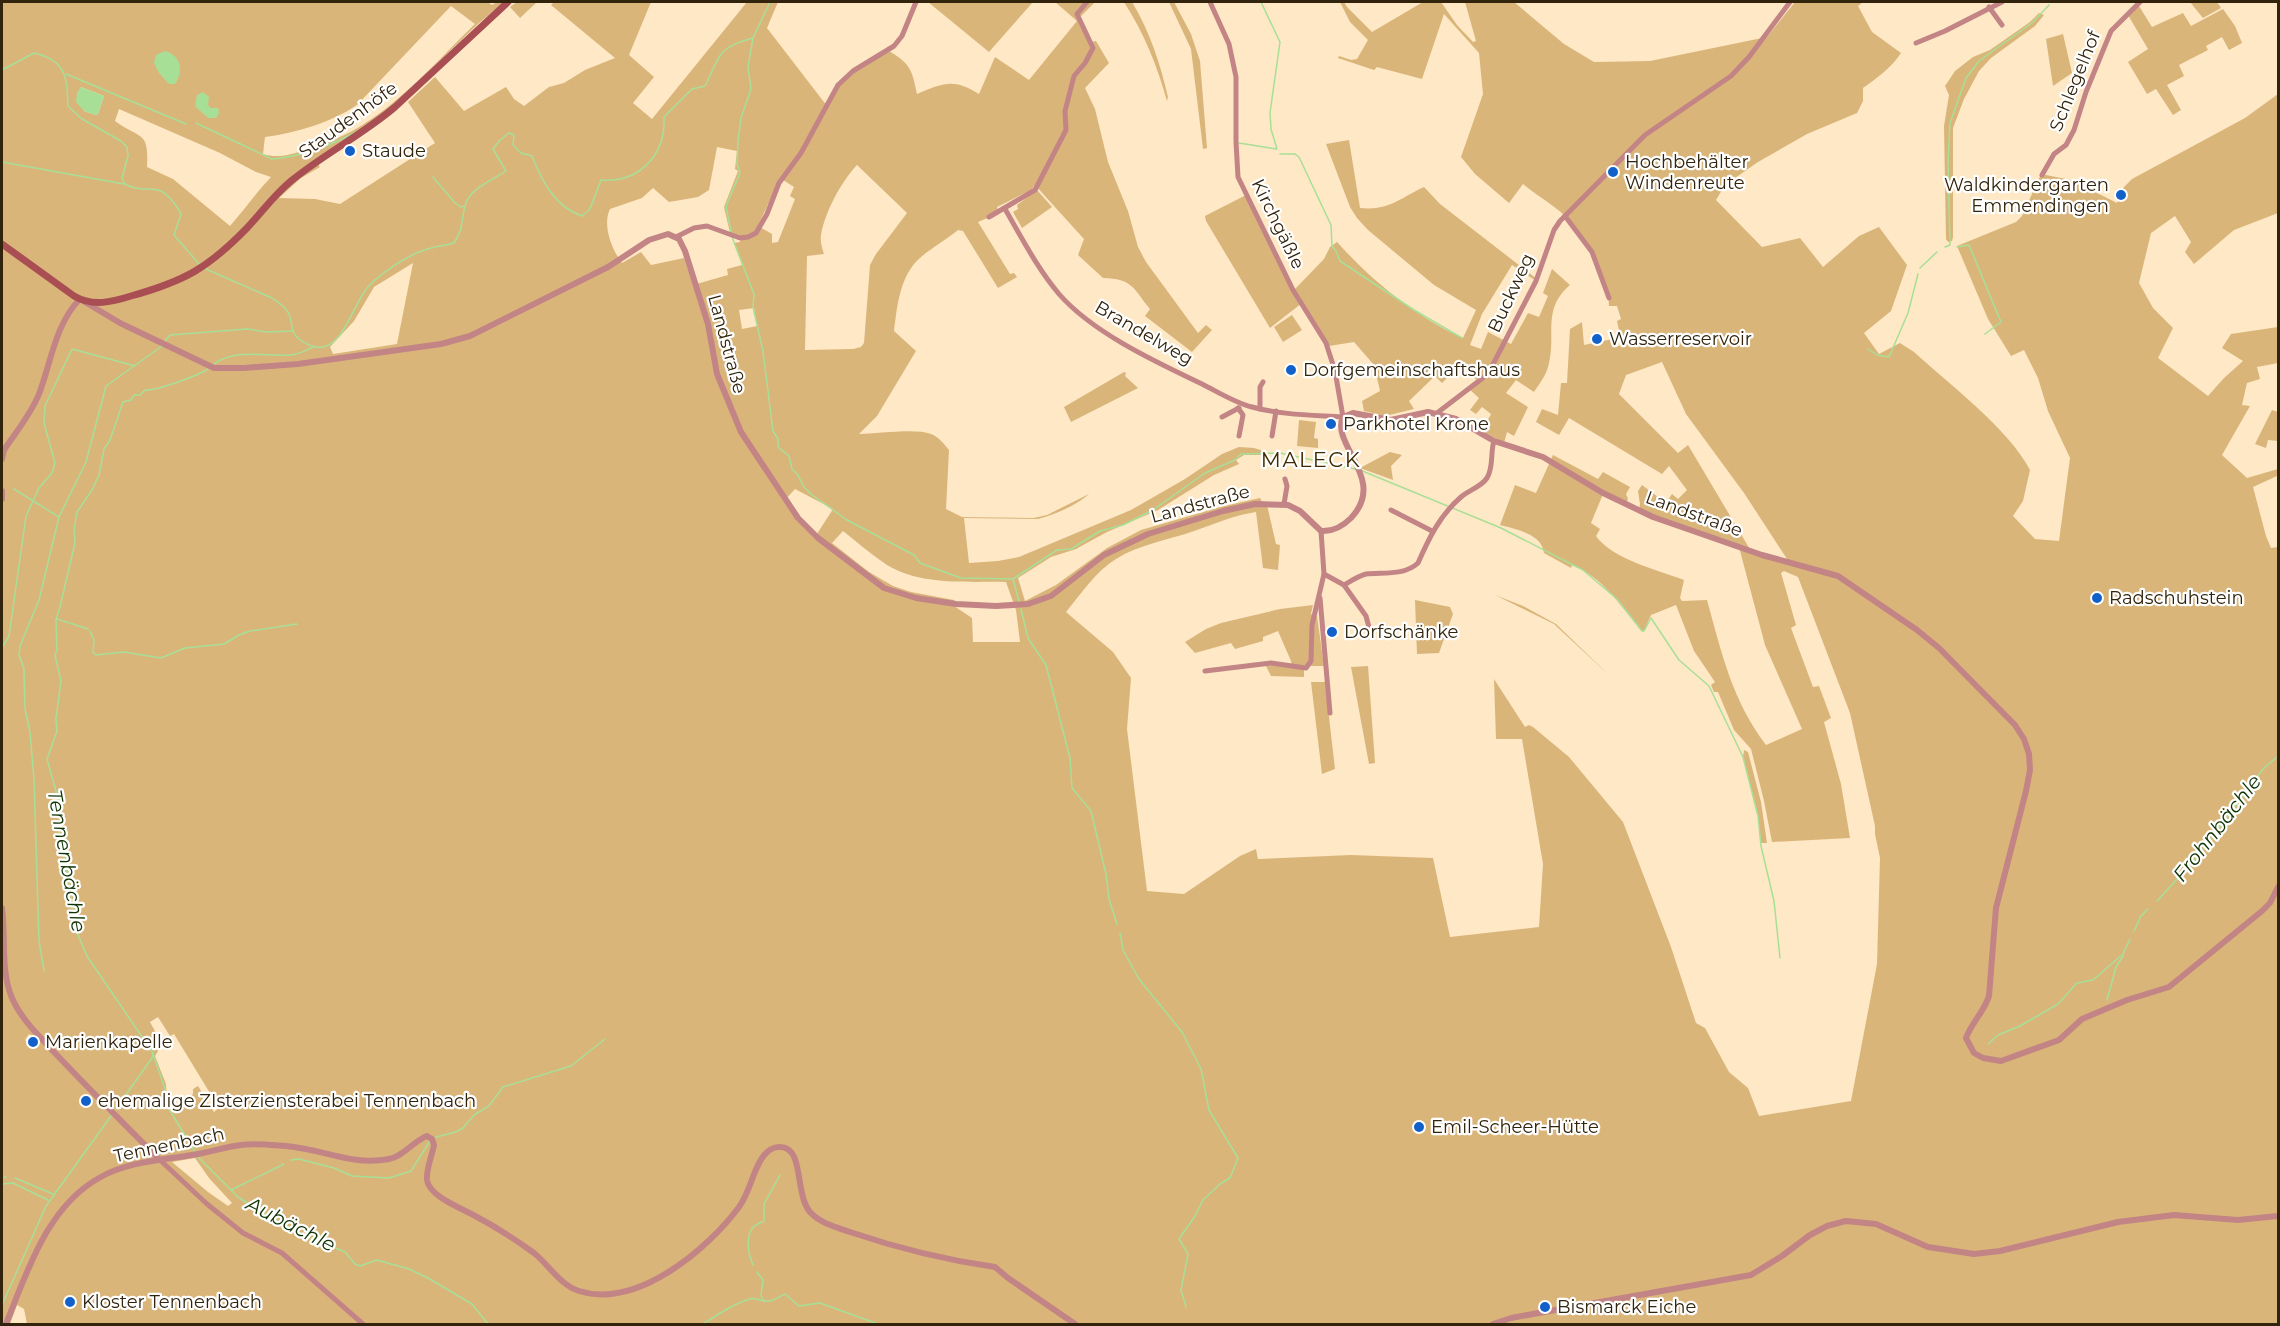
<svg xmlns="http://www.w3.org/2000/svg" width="2280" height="1326" font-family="Montserrat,sans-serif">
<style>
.green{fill:#dab57a;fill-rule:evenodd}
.water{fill:#a8df97}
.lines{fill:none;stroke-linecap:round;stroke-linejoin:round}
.stream{stroke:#a8df97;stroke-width:1.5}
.minor{stroke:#c38485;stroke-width:5}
.tertiary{stroke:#c38485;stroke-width:6}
.secondary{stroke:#a94f54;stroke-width:7}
.poi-dot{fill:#1261cb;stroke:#fff;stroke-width:2}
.labels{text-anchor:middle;stroke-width:4.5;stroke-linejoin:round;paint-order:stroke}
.street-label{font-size:18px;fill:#31230c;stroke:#fff}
.poi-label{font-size:18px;fill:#31230c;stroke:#fff;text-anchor:start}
.water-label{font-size:20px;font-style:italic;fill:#103302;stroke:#fff}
.quarter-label{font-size:21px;letter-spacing:1.5px;fill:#422b00;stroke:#fff}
</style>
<rect width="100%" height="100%" fill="#fee8c6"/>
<g class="green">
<path d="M2 2H488L492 5 497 2H504L479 23 381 117 315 160 320 167 301 178 279 198 315 199 340 204 435 143 408 102 435 77 464 111 506 87 514 99 524 106 549 87 564 83 585 70 615 58 551 5 554 2H651L629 55 654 77 633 103 652 119 747 2H778L767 28 827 106 838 84 887 50C910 63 912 69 917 94 944 83 953 78 979 94L995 57 1029 80 1077 21 1055 2H1095L1080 17 1092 42 1096 41 1109 63 1085 88 1095 109 1108 162 1128 211 1138 247 1146 262 1198 333 1206 325 1212 330 1192 352 1145 316 1150 309C1132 287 1133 279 1103 278L1078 255 1084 239 1035 185 1031 190 997 207 999 213 978 222 1010 274 1014 273 1017 277 998 288 963 231 958 230C946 240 924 252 914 264 899 283 897 308 894 331L916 351 877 416 859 434C878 434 915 428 931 434 939 437 944 444 949 450L946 509 962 517 1034 518 1047 515 1089 494C1077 505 1054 515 1038 519L964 518 969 563 998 561 1019 557 1131 510 1185 479 1222 454 1239 447 1254 448 1267 452V455H1244L1236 460 1239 464 1214 475 1158 510 1107 532 1076 549 1051 557 1018 578 1025 601 1056 585 1107 548 1141 530 1224 506 1260 498 1264 505H1267L1276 544 1280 545 1278 570 1263 568 1256 512C1234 515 1215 524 1194 531 1169 540 1140 544 1116 559 1096 571 1081 594 1066 612L1113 652 1131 678 1127 729 1147 891 1184 894 1240 856 1256 849 1258 859 1351 855 1433 858 1450 937 1539 927 1543 864 1522 739H1496L1494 679 1525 727 1529 725 1533 727 1569 757 1623 822 1671 947 1696 1023 1705 1028 1729 1072 1748 1088 1759 1116 1851 1101 1877 964 1880 858 1875 834V826L1850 713 1798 577 1784 571 1781 573 1796 625 1791 628 1813 687 1819 686 1831 718 1824 722 1841 784 1850 838 1772 842 1764 801 1751 749 1734 730 1718 692H1714L1711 685 1715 682 1694 651 1676 605 1651 615 1644 631H1642C1621 607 1603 577 1572 565L1571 568 1544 553C1542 534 1515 529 1500 525L1515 485 1536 493 1553 455 1598 479 1603 472 1630 487 1626 494 1628 499 1626 504 1603 494 1591 523 1600 529 1596 536C1612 559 1658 570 1684 580L1680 598 1682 601 1707 600C1722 654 1732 700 1766 745L1802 729 1765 645 1739 547 1639 510 1640 504 1638 491 1642 485 1666 503 1672 494 1678 499 1687 490 1669 466 1662 474 1569 418 1559 435 1536 422 1542 409 1558 415 1561 383H1567L1570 329 1582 322 1584 345 1613 339 1614 347 1622 345 1617 321 1621 319 1617 306H1609C1609 278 1584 234 1564 215 1552 204 1536 195 1523 184L1509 203 1475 174 1461 157 1483 94 1479 53 1444 14 1422 79 1377 67 1374 70 1338 58 1339 56 1351 60 1357 59 1368 40 1350 22 1340 2H1344L1347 7 1372 32 1423 2H1441L1457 25 1473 42 1476 41 1465 2H1514L1564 44 1594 62 1650 61 1767 37 1795 2H1863L1858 6 1872 32 1901 53C1891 68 1877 78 1863 88V101L1857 113 1807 134 1758 162 1725 185 1716 200 1762 247 1800 238 1823 267 1859 236 1879 227 1907 265 1891 311 1864 333 1879 354 1900 343 1914 352C1950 385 2008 428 2030 470L2023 501 2013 516 2035 539 2059 541 2070 458 2048 411 2038 378 2024 350 2011 356 1988 319 1957 246 2016 222 2022 216 2041 174 2071 180 2117 203 2123 188 2132 179 2245 118 2278 94V213L2234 230 2194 264 2185 252 2191 242 2175 216 2151 233 2139 283 2153 308 2173 328 2158 358 2208 396 2224 378 2243 361 2222 348 2231 334 2278 327V363L2257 367 2260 379 2247 383 2242 405 2250 406 2222 455 2247 478 2278 469V478L2277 476 2253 487 2266 536 2271 548 2278 547V1324H27L24 1309 17 1305 10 1324H2ZM451 6 475 24C437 61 400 104 354 130 340 138 324 143 308 149 293 154 279 159 263 154L265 137C296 133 330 123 357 105ZM81 87 104 96 98 114 96 115 84 111ZM119 109 220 153 256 172 271 177C256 193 245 209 230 226L173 179 147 167C149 130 141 140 115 121ZM717 147 737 151 735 169 738 171 724 207 730 233 741 237 740 242 734 243 742 265 727 269 728 275 693 285 684 258 651 265 641 252 622 263C612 250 602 225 610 209L642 198 653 188 669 202 698 197 709 190ZM857 165 907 213 876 254 870 265 864 343 861 347 853 349 805 350 807 256 824 254C822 248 820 241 821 235 825 212 841 182 857 165ZM780 178 794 187 790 196 795 199 778 242 772 243V234L758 226ZM413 263 397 344 333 354 330 347 354 321 374 287ZM754 308 757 326 742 329 739 310ZM1662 362 1686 414 1744 493 1789 562 1751 551 1688 445 1678 453 1619 394 1626 375ZM795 489 833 509 815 537 784 501ZM843 531C857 542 872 555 887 565 922 586 967 581 1006 582L1016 610 1020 642H973L972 618 954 606V600L911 592 893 586 869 572 832 543ZM158 1017 170 1036 174 1034 219 1108 214 1112 198 1086 193 1089V1094L178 1105 167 1101 166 1084 155 1056 162 1044 150 1022ZM29 1034 40 1042 33 1049 25 1040ZM195 1158 209 1178 232 1203 228 1206 208 1192 172 1162Z"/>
<path d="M517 2H537L520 18 510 7Z"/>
<path d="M928 2H1033L989 52Z"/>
<path d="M1124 2H1132C1150 32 1160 63 1168 97L1167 101C1157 65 1144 33 1124 2Z"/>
<path d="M1169 2H1174L1191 34 1200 61 1207 148 1203 149 1191 49Z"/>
<path d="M2190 2H2217L2221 8 2203 18Z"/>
<path d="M2139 6 2152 27 2183 13 2191 26 2223 9 2235 26 2242 43 2229 50 2222 37 2206 46 2208 50 2179 65 2184 76 2167 85 2181 110 2173 115 2156 89 2147 94 2128 62 2148 49 2128 15Z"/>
<path d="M2039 13 2044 15 2035 26 1991 58 1979 71 1964 99 1953 128V237L1952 241 1948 242 1946 239 1944 126 1949 95 1945 86 1955 71 1973 57 1990 50 2030 22Z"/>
<path d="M2063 34 2072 73 2053 86 2046 39Z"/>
<path d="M1349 140 1360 208C1389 211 1400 198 1424 187L1440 204 1537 279 1536 281 1512 265 1482 314 1470 345 1481 349 1488 332 1511 344 1528 313 1539 317 1548 296 1543 293 1552 269 1570 285C1542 309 1556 333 1549 363 1547 374 1540 383 1534 392L1516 380 1506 393 1528 407 1514 436 1507 432 1504 443 1482 431 1491 414 1482 407 1476 414 1470 410 1479 398 1468 388 1478 381 1460 365 1442 383 1435 376 1409 401 1414 409 1385 416 1364 411 1362 401 1380 391 1374 365 1354 342 1329 346 1302 303 1270 328 1206 221 1205 216 1246 195 1295 289 1324 259 1330 247 1337 242C1371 280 1416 317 1463 338L1476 310 1434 285 1368 230 1357 218 1350 207 1326 144Z"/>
<path d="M1037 190 1052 207 1022 228 1013 212 1018 209 1017 205Z"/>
<path d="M1292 315 1302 330 1283 342 1274 327Z"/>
<path d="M1124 372 1126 373 1125 376 1138 388 1071 422 1064 407Z"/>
<path d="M2272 410 2278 412V441L2268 440 2266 448 2255 444Z"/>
<path d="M1299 420 1316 422 1314 438 1318 439V448L1297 446Z"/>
<path d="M1390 452 1402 455 1391 466 1393 480 1360 468Z"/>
<path d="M1495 595 1523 606 1556 624 1610 676 1554 624Z"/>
<path d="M1415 600 1450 607 1453 614 1439 653 1417 654Z"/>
<path d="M1313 605 1311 614 1317 616 1324 666H1310L1304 670V677L1271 676 1266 666 1277 665 1292 668 1291 661 1278 631 1263 637V641L1235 649 1231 643 1195 653 1185 642 1206 629 1221 623 1280 609Z"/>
<path d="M1368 666 1375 763 1369 764 1351 667Z"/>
<path d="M1311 682H1325L1335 769 1322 774Z"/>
<path d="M1744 750 1748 752 1761 802 1767 843H1761L1758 816 1743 757Z"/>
</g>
<g class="water">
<path d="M165 51C181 56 184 70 175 84H169L159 73 154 63 156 55Z"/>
<path d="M81 87 104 96 98 114 96 115 84 111 76 102 77 93Z"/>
<path d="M203 92 209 97 208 105 211 108H218L219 113 216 118H208L195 106 197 95Z"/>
</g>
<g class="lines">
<g class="stream">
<path d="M2 70 34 53C66 60 67 77 68 106L82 119 121 141 127 147 128 156 122 178 125 184C140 192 145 187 158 190 168 193 176 205 181 214L174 235 199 264"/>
<path d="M66 74 186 124"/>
<path d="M196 123 272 159C300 157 331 145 356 132"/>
<path d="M1239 143 1277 149 1271 129 1270 113 1280 42 1261 2"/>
<path d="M1280 154H1295L1299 157 1331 225 1332 246 1336 251 1340 261 1414 310 1462 338"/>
<path d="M2 162 124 184"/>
<path d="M433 177 455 203 461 207 464 206"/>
<path d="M731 232 726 206 740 173 737 164 738 141 741 118 751 89 748 67 753 38"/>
<path d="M732 237 754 294 753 307 763 351 773 431 778 439V447L789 456 792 469 798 475 804 487 811 494 847 520 914 555 920 563 961 578 1013 579 1057 550 1071 549 1100 531 1123 525 1153 510 1205 473 1235 460 1241 454 1280 453 1355 469"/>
<path d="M1945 247 1950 245 1948 162 1950 123 1966 78 1979 61 2033 22 2049 5"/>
<path d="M1957 247 1969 245 2001 322 1985 334"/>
<path d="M1920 268 1937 252"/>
<path d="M206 269 272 298C278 302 286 307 289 314 293 323 290 332 299 339 340 370 350 306 368 287 378 275 407 256 422 251 432 247 443 246 454 243 465 226 460 220 466 203 470 189 494 179 506 171L493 149 500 140 509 133 514 135 513 145 521 153 532 156C542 181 555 207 582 216L590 209 601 180C639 183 666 155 664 117L692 89 705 86C721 55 716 48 753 38L770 2"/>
<path d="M165 341 170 335 247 329 267 332 293 331"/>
<path d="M1868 349 1877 355 1889 357 1908 313 1918 274"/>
<path d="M214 364C236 348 265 357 290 355 298 355 306 350 313 347"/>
<path d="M1360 470 1501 528 1583 570 1617 599 1642 631H1644L1651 618 1679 660 1709 686 1743 757 1758 816 1761 846 1774 901 1780 958"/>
<path d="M14 489 59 517"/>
<path d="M1013 579 1019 601"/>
<path d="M1021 609 1028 638 1046 665 1070 758 1072 788 1091 811 1106 874 1109 899 1117 924"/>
<path d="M57 619 88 629"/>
<path d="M90 631 94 640 93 652 96 655 124 652 161 658 185 648 224 644 239 635 250 631 297 624"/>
<path d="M2 648 9 636 26 516 39 488 52 473 55 463 44 423 45 406 72 349 135 366"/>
<path d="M2157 901 2198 856 2263 769 2278 756"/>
<path d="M2134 931 2141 916 2148 909"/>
<path d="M1120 933 1123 950 1139 979 1182 1032 1201 1069 1209 1110 1238 1158 1230 1178 1220 1184 1203 1200 1195 1216 1179 1239 1188 1254 1181 1290 1186 1307"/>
<path d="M44 971 39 941 34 780 30 732 25 709 24 669 19 655 20 646 39 600 59 517 86 462 106 386 162 346"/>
<path d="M2107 1000 2116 967 2123 956"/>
<path d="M1988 1044 1998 1035 2020 1026 2058 1004 2077 983 2093 980 2123 954 2130 939"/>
<path d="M153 1054 165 1089 166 1104 195 1152"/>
<path d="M115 1110 152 1058 153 1053 87 956 75 928 70 887 59 834 61 809 47 759 57 731 56 719 61 681 55 655 57 650 56 619 60 607 75 543 74 530 77 512 92 490 99 475 104 449 110 440 123 402 131 400 134 395H140L145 390C156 391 197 376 208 369"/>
<path d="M436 1137 456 1132 463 1128 474 1115 489 1106 503 1087 571 1066 605 1039"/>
<path d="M197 1156 238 1197 264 1214 306 1236 345 1252 355 1264 360 1266 377 1260 409 1269 428 1278 472 1304 488 1324"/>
<path d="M291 1160 299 1159 334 1168 352 1176 389 1178 411 1171 430 1141"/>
<path d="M2 1178 6 1177"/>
<path d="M15 1178 53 1194"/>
<path d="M2 1184 13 1183 48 1200"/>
<path d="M231 1190 284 1164"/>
<path d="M753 1265C748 1253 745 1236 754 1226L764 1221V1204L780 1175"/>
<path d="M757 1272 763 1280 761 1295 764 1302"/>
<path d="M2 1305 46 1206 111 1116"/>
<path d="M703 1324C717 1315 733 1304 750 1299 757 1297 761 1302 768 1301 775 1301 779 1296 785 1294L799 1306 820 1303 878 1324"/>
</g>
<g class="minor">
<path d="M1989 7 2002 25"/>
<path d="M1916 43 1945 31 2002 2"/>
<path d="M2042 175 2054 154 2066 145 2074 130 2086 92 2111 31 2140 2"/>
<path d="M1005 209C1022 238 1037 268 1059 294 1093 333 1156 362 1202 384 1218 392 1235 403 1252 407 1281 415 1313 415 1343 417L1335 371 1326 343 1293 290 1238 177 1236 142V77L1229 44 1210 2"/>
<path d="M1565 216 1592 252 1609 298"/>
<path d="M989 217 1035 190 1066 130 1065 111 1074 76 1085 63 1093 48 1077 14 1087 2"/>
<path d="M676 237 694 228 707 226 740 238 748 237 756 233 767 214 779 183 801 153 838 85 853 71 894 46 902 36 916 2"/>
<path d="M1238 408 1243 415 1239 436"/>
<path d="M1260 409V387L1263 382"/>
<path d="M1437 413 1488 374 1536 281 1554 230 1560 221 1645 135 1731 76 1749 57 1790 2"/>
<path d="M1222 417 1239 408"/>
<path d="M1272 436 1276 411"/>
<path d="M1284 504 1287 486 1285 479"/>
<path d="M1391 510 1432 531"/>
<path d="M1321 531 1324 574 1344 585C1351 581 1358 576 1366 574 1383 572 1404 576 1418 563 1429 538 1440 515 1461 497 1469 490 1481 487 1487 478 1494 466 1490 453 1494 441"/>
<path d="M1344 585 1366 616 1371 635"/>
<path d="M1320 598 1330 713"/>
<path d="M1205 671 1271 663 1306 668 1311 661 1312 625 1324 574"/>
<path d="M160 1160 207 1204 243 1233 282 1253 363 1324"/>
</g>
<g class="tertiary">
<path d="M2 459 4 450C16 432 31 414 39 394 51 363 55 324 80 299L120 323 214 368H244L298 364 441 344 470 336 608 267 649 240 668 234 679 239 685 251 708 324 717 374 741 432 798 518 818 538 884 588 916 598 956 604 996 606 1028 604 1051 596 1104 555 1148 534 1223 511 1255 504 1288 505 1300 511 1321 531C1333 532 1342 527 1351 518 1388 479 1330 445 1343 417L1353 413 1391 420 1428 412 1456 419 1494 441 1543 457 1603 493 1653 517 1762 555 1838 576 1917 630 1939 648 2015 725 2024 739 2029 754 2030 770 2026 791 1996 908 1989 996C1984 1012 1972 1022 1966 1038L1974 1053 1983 1058 2001 1061 2059 1040 2082 1019 2127 1000 2169 987 2262 911 2270 903 2278 887"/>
<path d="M2 491V499"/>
<path d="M2 908C6 938 0 969 12 998 21 1019 39 1036 54 1052 89 1089 124 1124 160 1160"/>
<path d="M6 1324C27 1272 47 1207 99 1178 126 1162 162 1160 192 1155 208 1153 224 1147 241 1145 255 1143 272 1145 286 1146 323 1149 351 1166 389 1159 404 1156 412 1142 427 1136L432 1139 434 1145C432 1156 426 1169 427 1180 429 1197 464 1209 477 1217 496 1227 516 1240 534 1253 549 1265 560 1285 579 1291 637 1309 707 1250 739 1207 750 1192 752 1173 762 1158 766 1152 773 1146 780 1147 806 1147 793 1199 813 1215 823 1224 838 1228 850 1232 897 1248 946 1260 995 1267L1008 1278 1075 1324"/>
<path d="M1493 1324 1511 1318 1751 1275 1782 1256 1810 1235 1827 1226 1846 1221 1876 1224 1928 1247 1974 1254 2000 1251 2118 1222 2174 1215 2238 1220 2278 1216"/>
</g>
<path class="secondary" d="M2 244 74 296C93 307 112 302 131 296 185 281 208 268 247 228 262 212 274 195 291 181 324 154 362 135 395 107L508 2"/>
</g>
<g class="poi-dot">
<circle cx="350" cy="151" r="6"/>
<circle cx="1613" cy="172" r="6"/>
<circle cx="2121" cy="195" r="6"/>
<circle cx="1597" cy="339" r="6"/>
<circle cx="1291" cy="370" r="6"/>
<circle cx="1331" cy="424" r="6"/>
<circle cx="2097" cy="598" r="6"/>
<circle cx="1332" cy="632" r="6"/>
<circle cx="33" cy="1042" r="6"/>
<circle cx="86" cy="1101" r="6"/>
<circle cx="1419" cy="1127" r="6"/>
<circle cx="70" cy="1302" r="6"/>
<circle cx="1545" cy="1307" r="6"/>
</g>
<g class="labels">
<g class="street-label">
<text transform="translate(2075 81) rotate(-68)" y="6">Schlegelhof</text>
<text transform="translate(348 120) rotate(-36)" y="6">Staudenhöfe</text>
<text transform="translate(1278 224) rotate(64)" y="6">Kirchgäßle</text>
<text transform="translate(1511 293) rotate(-65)" y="6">Buckweg</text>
<text transform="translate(1144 333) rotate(30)" y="6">Brandelweg</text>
<text transform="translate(727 344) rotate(75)" y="6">Landstraße</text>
<text transform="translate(1200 504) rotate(-15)" y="6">Landstraße</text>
<text transform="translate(1694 514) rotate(20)" y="6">Landstraße</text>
<text transform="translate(169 1145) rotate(-12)" y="6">Tennenbach</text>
</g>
<g class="poi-label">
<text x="362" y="157">Staude</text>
<text x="1625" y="168">Hochbehälter<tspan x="1625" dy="21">Windenreute</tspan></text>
<text x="2109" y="191" text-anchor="end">Waldkindergarten<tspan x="2109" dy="21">Emmendingen</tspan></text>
<text x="1609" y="345">Wasserreservoir</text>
<text x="1303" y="376">Dorfgemeinschaftshaus</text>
<text x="1343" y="430">Parkhotel Krone</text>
<text x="2109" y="604">Radschuhstein</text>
<text x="1344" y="638">Dorfschänke</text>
<text x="45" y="1048">Marienkapelle</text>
<text x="98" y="1107">ehemalige ZIsterziensterabei Tennenbach</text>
<text x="1431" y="1133">Emil-Scheer-Hütte</text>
<text x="82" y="1308">Kloster Tennenbach</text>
<text x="1557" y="1313">Bismarck Eiche</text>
</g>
<g class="water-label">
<text transform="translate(2217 828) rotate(-52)" y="7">Frohnbächle</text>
<text transform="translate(67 861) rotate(80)" y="7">Tennenbächle</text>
<text transform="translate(291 1224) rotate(27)" y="7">Aubächle</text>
</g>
<g class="quarter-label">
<text x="1311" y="467">MALECK</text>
</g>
</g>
<rect width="2280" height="1326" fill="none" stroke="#31230c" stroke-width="6"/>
</svg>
